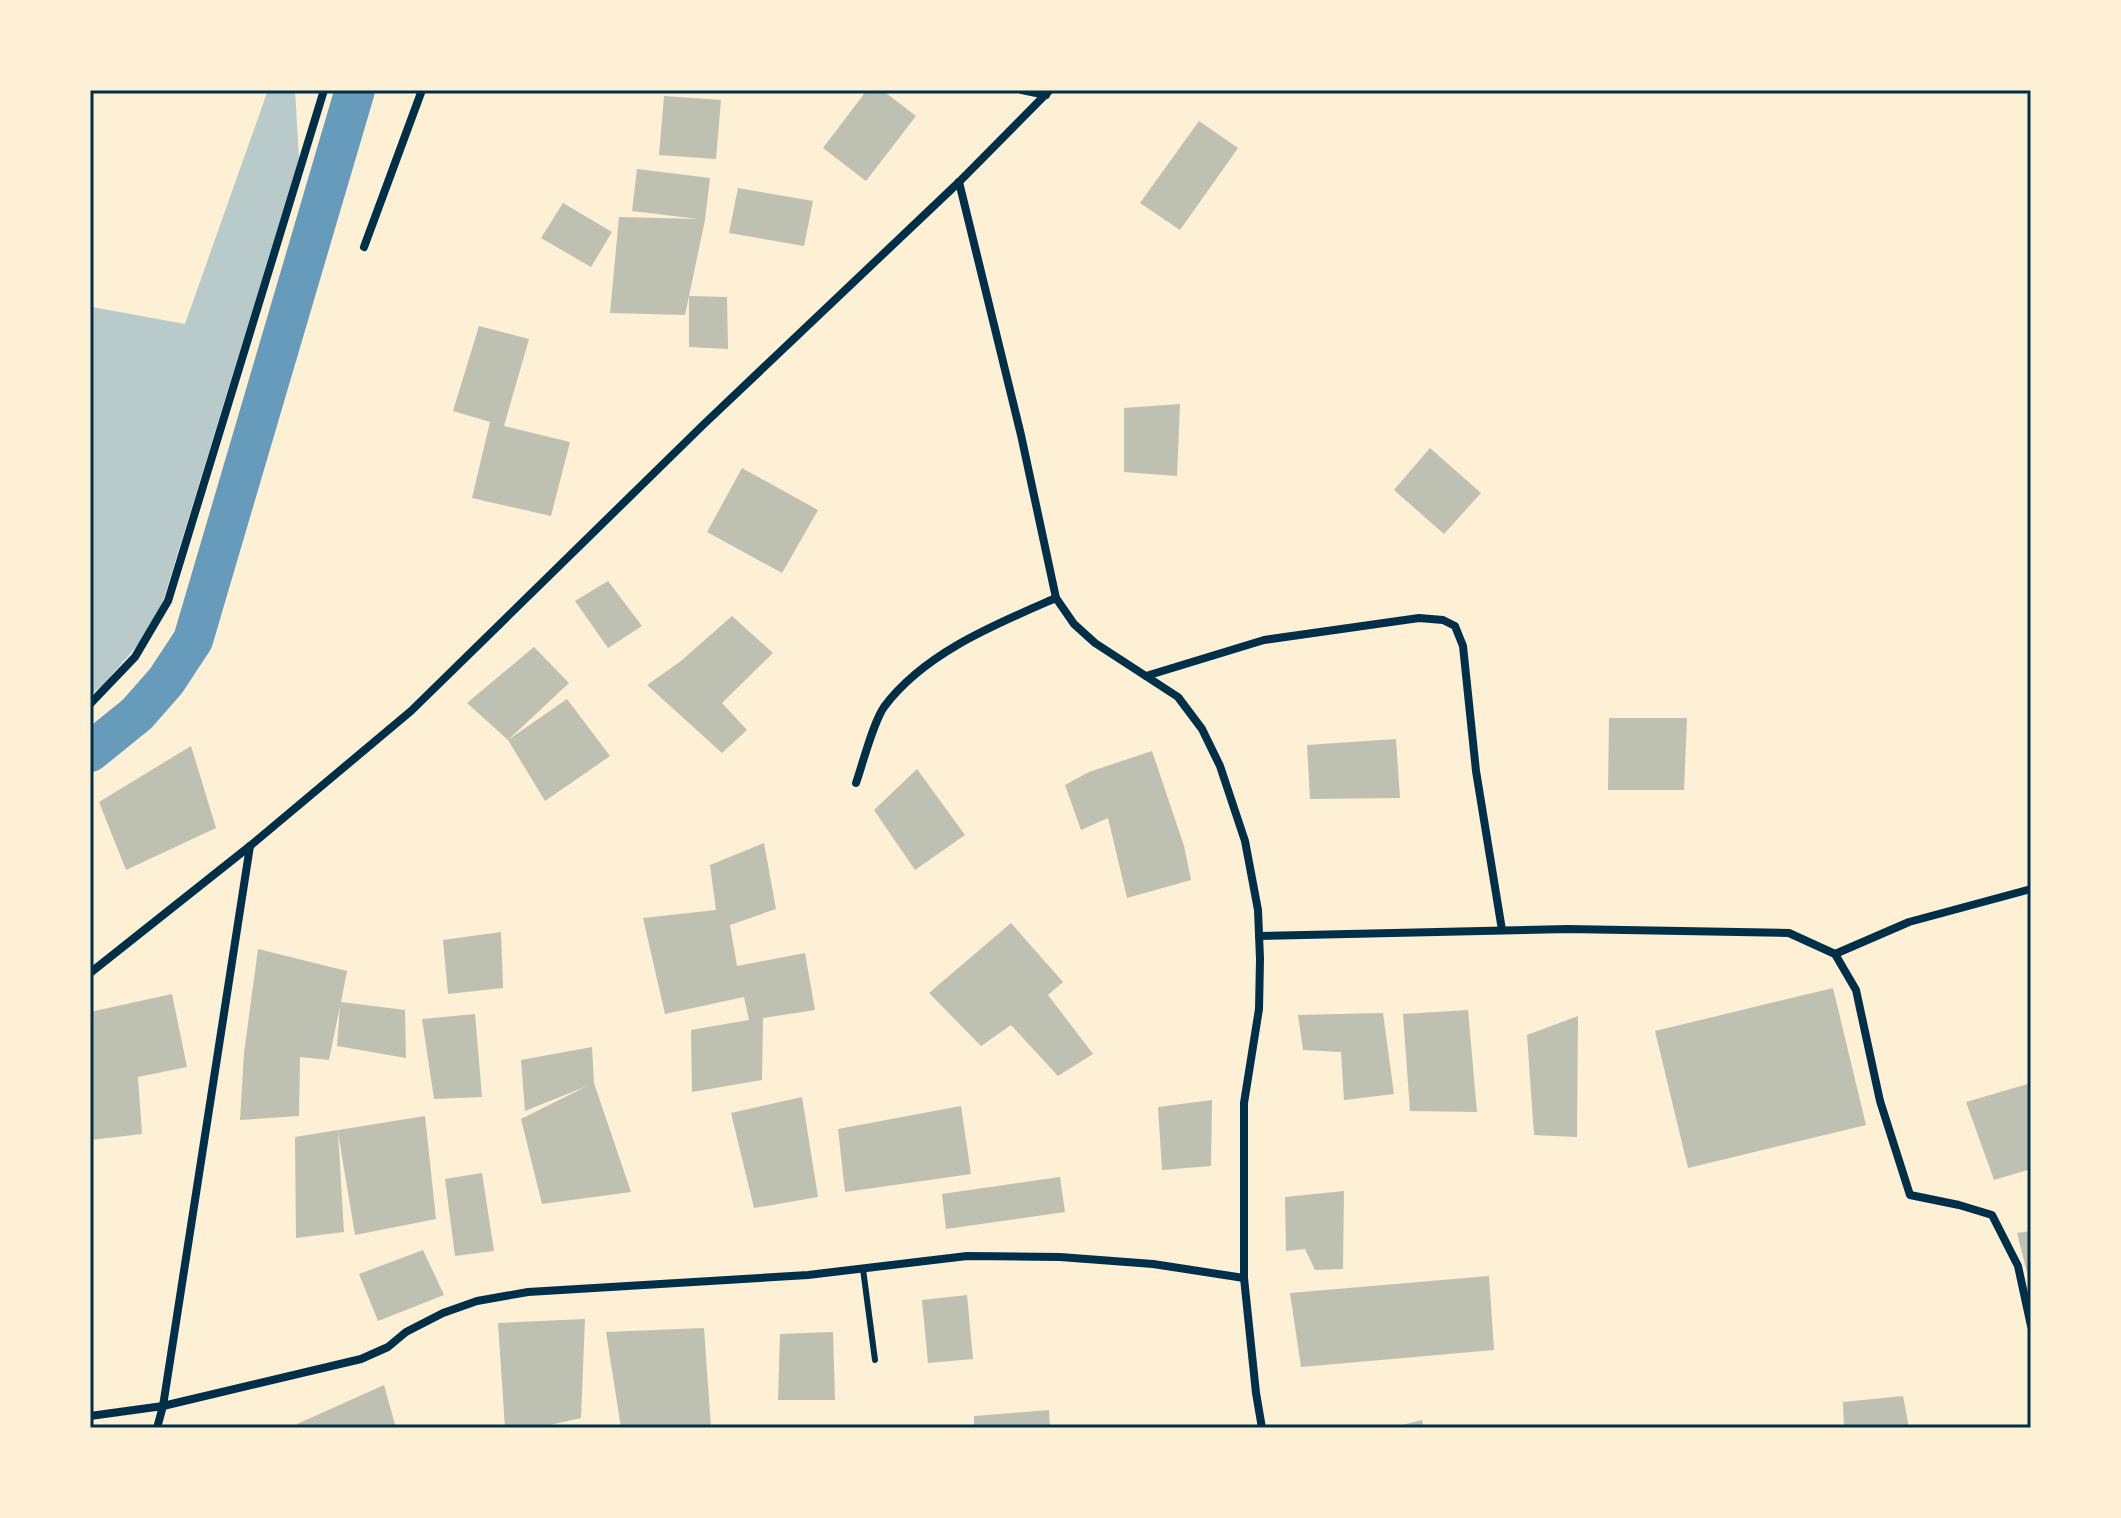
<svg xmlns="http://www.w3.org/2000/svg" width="2121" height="1518" font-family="'Source Sans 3',sans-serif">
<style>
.green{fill:#b9caca}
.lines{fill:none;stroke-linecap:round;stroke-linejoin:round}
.canal{stroke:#669bbc;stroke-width:40}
.building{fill:#bec0b2}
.service{stroke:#003049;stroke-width:6}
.minor{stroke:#003049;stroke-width:8}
.neatline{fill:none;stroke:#003049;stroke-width:3}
</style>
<rect width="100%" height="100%" fill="#fdf0d5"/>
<path class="green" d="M268 90H295L299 158 156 624 102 686 90 695V286L92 307 185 324Z"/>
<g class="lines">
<path class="canal" d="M90 752 137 714 166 681 193 640 355 90"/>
</g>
<g class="building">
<path d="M867 90H882L916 116 866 181 823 148Z"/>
<path d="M664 96 721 100 716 159 659 155Z"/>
<path d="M1199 121 1238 148 1180 230 1140 203Z"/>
<path d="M637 169 710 178 705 220 689 296 727 297 728 349 689 347V296L685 315 610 313 619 217 698 219 632 211Z"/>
<path d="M738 188 813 201 804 246 729 233Z"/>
<path d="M563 203 612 232 591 267 541 238Z"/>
<path d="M479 326 529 339 504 426 570 442 551 516 472 498 490 422 453 411Z"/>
<path d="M1180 404 1177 476 1124 472V408Z"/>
<path d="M1430 448 1481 493 1444 534 1394 490Z"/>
<path d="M742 468 818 510 782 573 707 532Z"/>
<path d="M608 581 642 626 608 648 575 601Z"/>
<path d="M732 616 773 653 722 703 747 730 722 753 647 685 681 661Z"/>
<path d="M534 647 569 683 508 740 467 703Z"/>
<path d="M567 699 610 756 545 801 508 740Z"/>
<path d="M1609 718H1687L1684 790H1608Z"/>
<path d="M1396 739 1400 798 1310 799 1307 745Z"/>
<path d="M191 746 216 828 126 870 99 802Z"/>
<path d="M1152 751 1184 846 1191 880 1127 898 1108 818 1081 830 1065 785 1089 772Z"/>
<path d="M917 769 965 835 915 870 874 810Z"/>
<path d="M764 843 776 909 730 925 737 966 805 953 815 1010 763 1018 762 1080 692 1092 691 1030 749 1020 744 997 665 1014 643 918 716 910 710 865Z"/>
<path d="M1011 923 1063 982 1048 995 1093 1054 1058 1076 1011 1025 981 1046 929 993Z"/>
<path d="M501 932 503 988 448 994 443 940Z"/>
<path d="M258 949 347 971 341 1002 405 1010 406 1058 337 1046 340 1006 329 1060 300 1057 299 1116 240 1120 244 1053Z"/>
<path d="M1833 988 1866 1125 1688 1168 1655 1031Z"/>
<path d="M172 994 187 1067 138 1077 142 1134 90 1140V1012Z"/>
<path d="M1468 1010 1477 1112 1410 1111 1403 1014Z"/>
<path d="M1383 1013 1394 1094 1344 1100 1341 1052 1303 1050 1298 1015Z"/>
<path d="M475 1014 482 1097 434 1099 422 1019Z"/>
<path d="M1578 1016 1577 1137 1534 1135 1527 1035Z"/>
<path d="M592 1047 594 1083 631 1192 542 1204 521 1119 587 1086 525 1111 521 1060Z"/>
<path d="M2031 1083V1169L1994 1180 1966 1102Z"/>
<path d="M802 1097 818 1197 754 1208 731 1113Z"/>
<path d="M1212 1100 1211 1166 1162 1170 1158 1107Z"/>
<path d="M961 1106 971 1174 845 1192 838 1129Z"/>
<path d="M425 1116 436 1219 355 1235 338 1132 344 1232 296 1238 295 1137Z"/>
<path d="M482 1173 494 1251 455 1256 445 1179Z"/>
<path d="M1060 1177 1065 1212 946 1229 942 1194Z"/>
<path d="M1344 1191 1343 1269 1315 1270 1305 1249 1286 1251 1285 1197Z"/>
<path d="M2031 1231V1284H2030L2017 1233Z"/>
<path d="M423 1250 444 1295 378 1321 359 1274Z"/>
<path d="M1489 1276 1494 1350 1301 1367 1290 1293Z"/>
<path d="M967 1295 973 1359 928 1363 922 1300Z"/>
<path d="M585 1319 581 1418 537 1428H505L498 1323Z"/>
<path d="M704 1328 711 1428H621L606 1332Z"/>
<path d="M833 1332 835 1400H778L780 1334Z"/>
<path d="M384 1385 396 1428H297V1424Z"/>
<path d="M1903 1396 1909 1428H1844L1843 1402Z"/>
<path d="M1049 1410 1050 1428H974V1416Z"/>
<path d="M1422 1420 1424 1428H1394V1427Z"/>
</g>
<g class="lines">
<path class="service" d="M863 1269 875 1360"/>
<g class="minor">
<path d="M1022 90 1046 95"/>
<path d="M959 182 1021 435 1056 598 1074 624 1095 643 1178 697 1202 729 1220 766 1245 841 1258 910 1260 959 1259 1009 1244 1103V1278L1256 1393 1262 1428"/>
<path d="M364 247 422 90"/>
<path d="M1146 676 1264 640 1419 618 1443 620 1455 626 1463 646 1476 771 1502 930"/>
<path d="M90 704 135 657 168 601 324 90"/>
<path d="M856 783C863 763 873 723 884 707 924 653 996 624 1056 598"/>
<path d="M250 846 163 1406 361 1359 388 1347 406 1332 443 1313 477 1301 528 1292 808 1275 967 1256 1060 1257 1153 1264 1244 1278"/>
<path d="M1259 936 1568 929 1789 933 1835 954 1856 990 1880 1101 1910 1195 1959 1205 1992 1215 2018 1266 2031 1326"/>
<path d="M1835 954 1909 922 2031 889"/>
<path d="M90 973 250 846 411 711 702 426 959 182 1050 90"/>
<path d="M90 1416 163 1406 157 1428"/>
</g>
</g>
<rect width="2121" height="1518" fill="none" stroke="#fdf0d5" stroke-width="184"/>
<rect x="92" y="92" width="1937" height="1334" class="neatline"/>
</svg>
